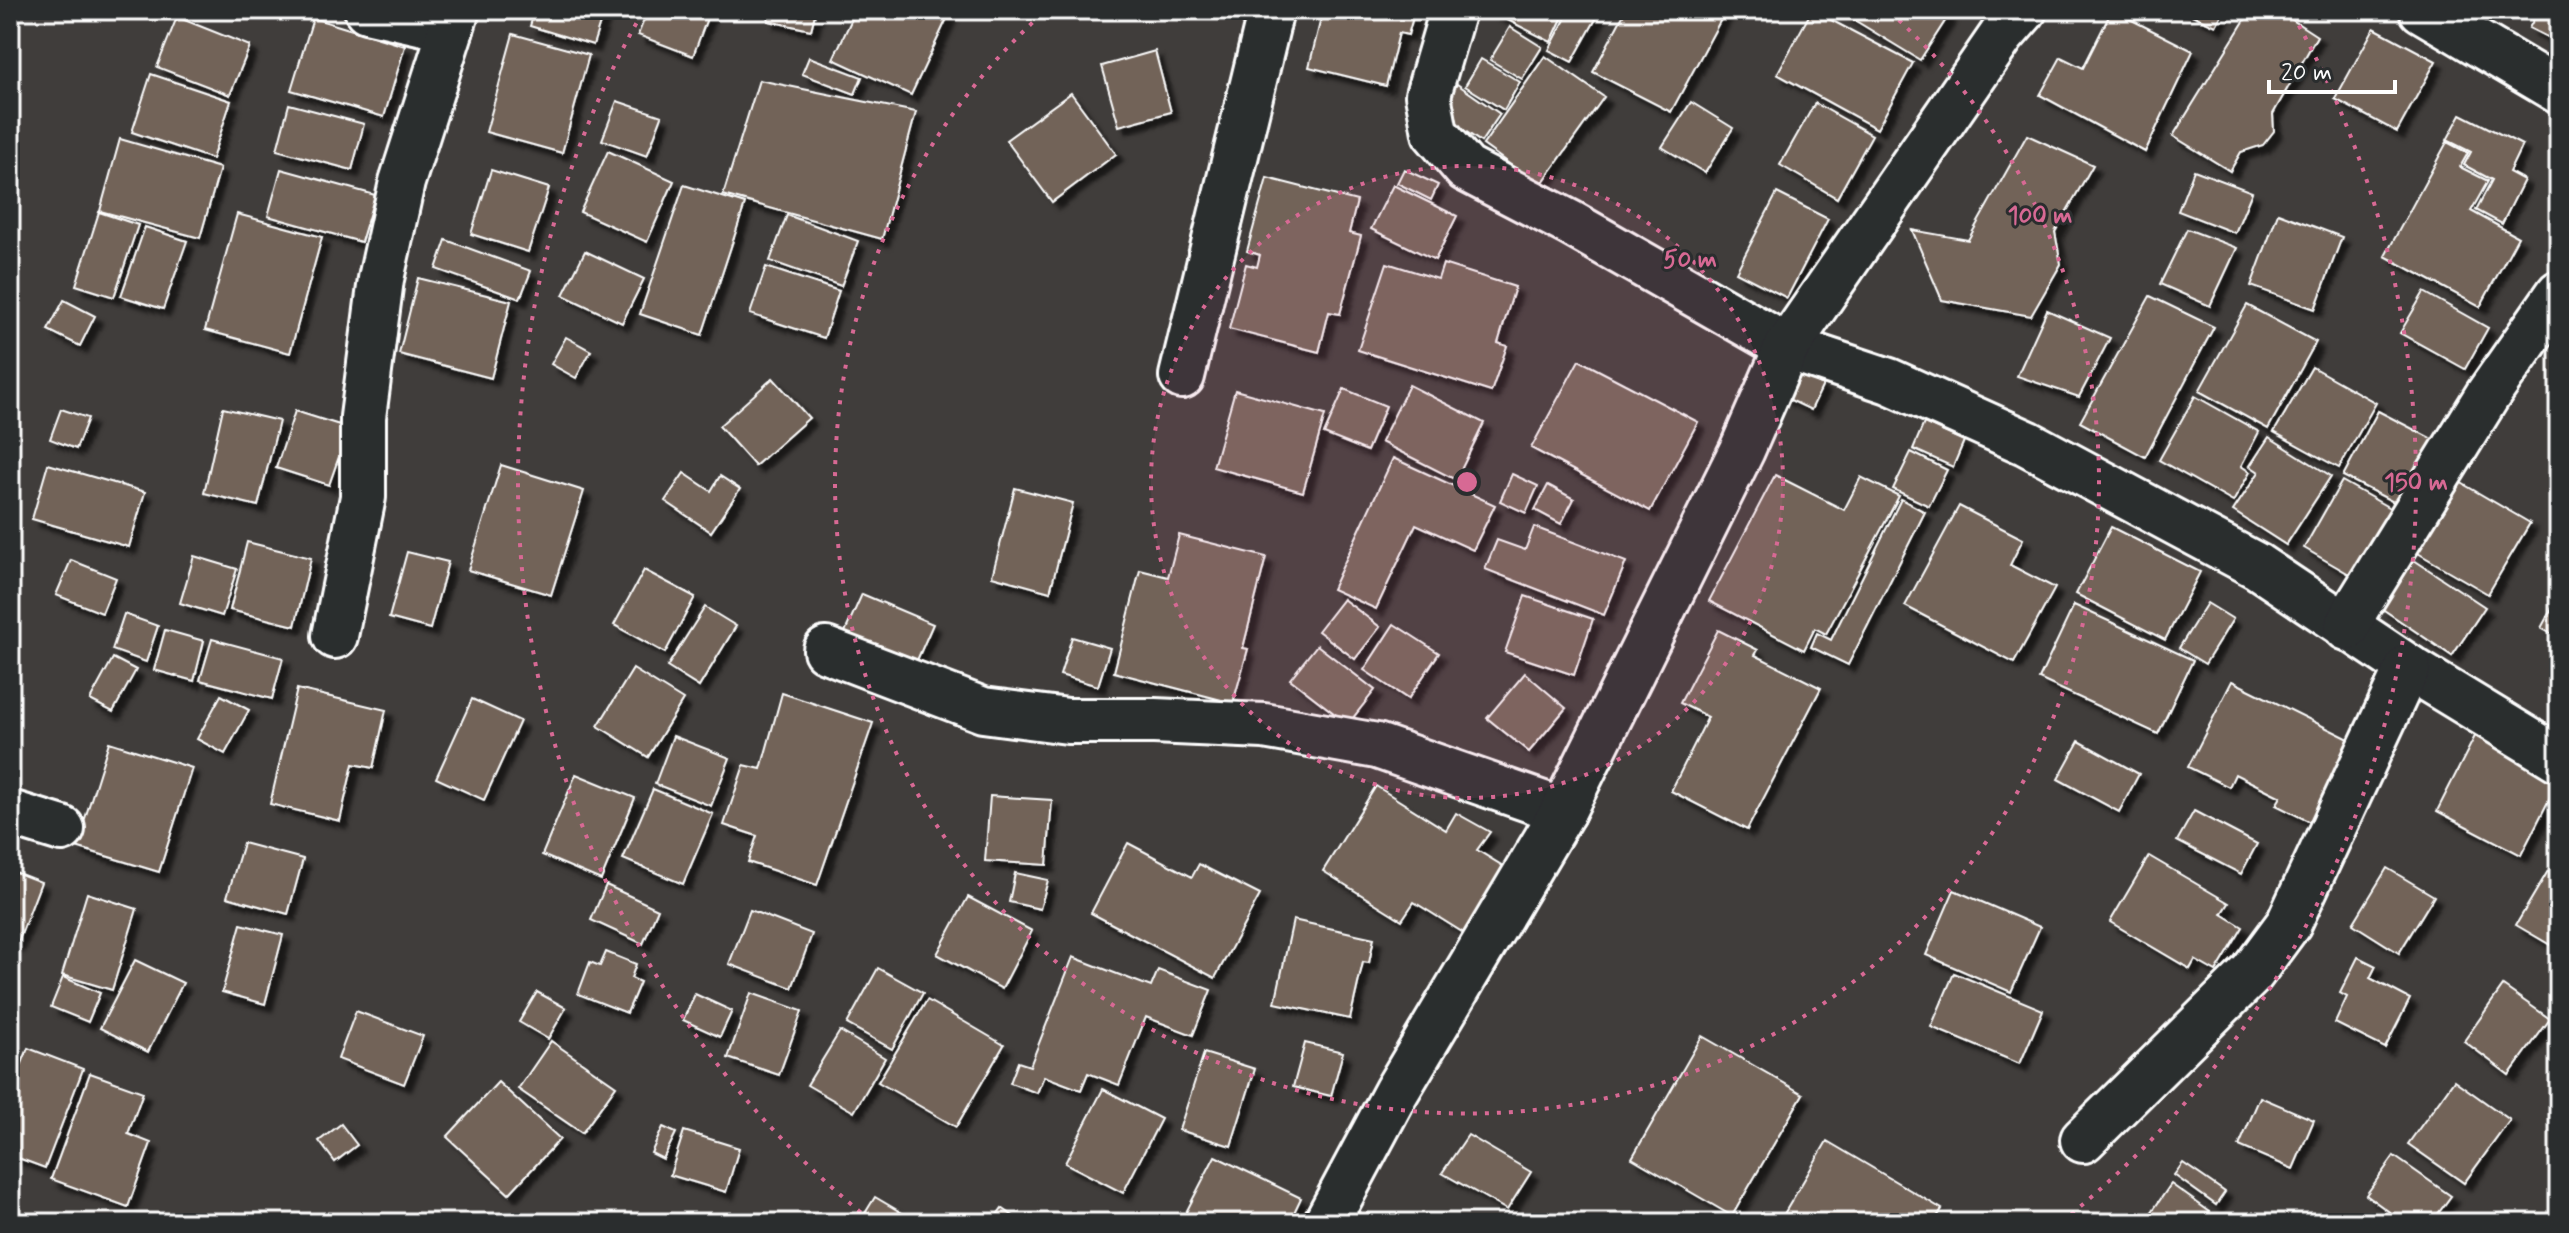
<svg xmlns="http://www.w3.org/2000/svg" width="2569" height="1233" font-family="Mynerve,sans-serif">
<style>
.building{fill:#726359;stroke:#fff;stroke-width:2;filter:url(#shadow)}
.lines{fill:none;stroke-linecap:round;stroke-linejoin:round}
.minor-casing{stroke:#fff;stroke-width:50}
.minor{stroke:#2a2d2e;stroke-width:44}
.ring{fill:none;stroke:#d76994;stroke-width:4;stroke-dasharray:4 8}
.centre{fill:#d76994;stroke:#2a2d2e;stroke-width:4}
.ring-label{font-size:24px;text-anchor:middle;font-weight:bold;fill:#d76994;stroke:#2a2d2e;stroke-width:6;stroke-linejoin:round;paint-order:stroke}
</style>
<defs>
<filter id="shadow"><feDropShadow dx="7" dy="7" stdDeviation="2" flood-color="#0009"/></filter>
</defs>
<rect width="100%" height="100%" fill="#403d3b"/>
<filter id="ink" filterUnits="userSpaceOnUse"><feTurbulence type="fractalNoise" baseFrequency=".0125" numOctaves="2"/><feDisplacementMap in="SourceGraphic" scale="16" xChannelSelector="R" yChannelSelector="G"/><feConvolveMatrix kernelMatrix="1 2 1 2 8 2 1 2 1" color-interpolation-filters="sRGB"/></filter>
<g filter="url(#ink)">
<g class="building">
<path d="M535 10H604L593 45 530 26Z"/>
<path d="M648 10H710L693 56 638 35Z"/>
<path d="M770 10H816L811 30 768 21Z"/>
<path d="M856 10H951L911 95 833 59Z"/>
<path d="M1323 10H1415L1408 35 1399 33 1386 86 1309 67Z"/>
<path d="M1493 10H1566L1551 42 1492 12Z"/>
<path d="M1570 10H1601L1572 62 1549 50Z"/>
<path d="M1626 10H1726L1671 112 1593 72Z"/>
<path d="M1812 10 1913 63 1877 129 1777 74Z"/>
<path d="M1849 10H1940L1949 15 1920 60 1846 15Z"/>
<path d="M2112 10 2193 51 2145 152 2040 95 2061 57 2083 68Z"/>
<path d="M2181 10H2224L2216 26Z"/>
<path d="M2251 10H2277L2317 36 2273 114 2274 131 2263 145 2241 152 2230 171 2173 136Z"/>
<path d="M2539 10H2559V43L2529 28Z"/>
<path d="M177 17 250 46 230 95 157 67Z"/>
<path d="M313 18 405 46 384 117 291 90Z"/>
<path d="M1510 27 1542 47 1522 79 1490 60Z"/>
<path d="M2374 28 2436 61 2397 132 2335 99Z"/>
<path d="M513 34 589 55 562 153 486 132Z"/>
<path d="M1155 51 1171 112 1119 126 1102 66Z"/>
<path d="M1545 56 1604 97 1540 186 1483 145Z"/>
<path d="M809 57 862 77 855 94 802 74Z"/>
<path d="M1481 59 1520 82 1504 110 1465 86Z"/>
<path d="M151 74 231 101 212 159 132 132Z"/>
<path d="M759 80 916 112 882 239 723 195Z"/>
<path d="M1457 84 1500 114 1481 142 1438 112Z"/>
<path d="M1071 93 1116 154 1052 202 1006 140Z"/>
<path d="M617 101 662 116 647 156 602 140Z"/>
<path d="M1691 102 1733 128 1705 173 1662 147Z"/>
<path d="M1815 103 1872 135 1837 198 1780 165Z"/>
<path d="M289 104 364 124 352 170 277 150Z"/>
<path d="M2461 114 2522 145 2509 172 2524 180 2502 224 2476 210 2492 180 2464 165 2471 152 2447 140Z"/>
<path d="M2027 135 2093 165 2055 232 2061 264 2031 316 1942 300 1912 230 1968 240Z"/>
<path d="M120 139 220 168 200 238 100 211Z"/>
<path d="M2447 142 2468 153 2460 167 2488 181 2471 211 2518 237 2480 307 2385 256Z"/>
<path d="M608 151 674 181 647 242 580 212Z"/>
<path d="M281 169 375 195 361 242 268 216Z"/>
<path d="M1404 169 1438 185 1431 200 1397 183Z"/>
<path d="M491 170 549 188 528 252 471 234Z"/>
<path d="M2194 170 2252 192 2235 233 2178 211Z"/>
<path d="M1267 178 1357 201 1349 233 1361 236 1340 314 1329 312 1319 352 1229 329 1246 264 1257 267 1260 255 1247 251Z"/>
<path d="M684 185 745 204 702 335 640 314Z"/>
<path d="M1393 185 1457 216 1435 260 1371 229Z"/>
<path d="M1777 193 1828 219 1787 298 1736 272Z"/>
<path d="M99 212 138 225 114 297 76 285Z"/>
<path d="M2278 213 2342 237 2315 309 2251 286Z"/>
<path d="M237 214 322 237 290 353 205 330Z"/>
<path d="M787 215 858 241 841 286 770 261Z"/>
<path d="M145 227 187 241 163 309 121 296Z"/>
<path d="M2187 229 2237 248 2210 306 2160 284Z"/>
<path d="M446 240 531 271 520 299 436 269Z"/>
<path d="M585 251 644 279 622 323 563 295Z"/>
<path d="M1387 263 1438 279 1443 264 1515 287 1498 343 1507 346 1491 392 1358 350Z"/>
<path d="M766 267 839 291 824 338 750 314Z"/>
<path d="M418 278 511 301 491 378 399 354Z"/>
<path d="M2424 292 2488 328 2465 369 2400 333Z"/>
<path d="M2150 296 2214 327 2145 457 2080 422Z"/>
<path d="M64 300 95 316 80 346 48 330Z"/>
<path d="M2247 305 2316 342 2268 429 2199 391Z"/>
<path d="M2047 310 2110 338 2079 397 2017 376Z"/>
<path d="M566 337 591 351 576 378 551 364Z"/>
<path d="M1579 360 1698 422 1650 511 1531 448Z"/>
<path d="M2312 367 2376 403 2339 468 2274 432Z"/>
<path d="M1795 371 1823 385 1811 410 1782 396Z"/>
<path d="M773 378 809 418 755 466 719 426Z"/>
<path d="M1409 385 1484 423 1456 480 1381 442Z"/>
<path d="M1344 389 1386 406 1367 451 1324 434Z"/>
<path d="M1235 390 1325 415 1303 492 1213 467Z"/>
<path d="M2195 396 2259 432 2241 466 2250 472 2233 502 2159 460Z"/>
<path d="M223 408 279 421 258 506 204 493Z"/>
<path d="M61 409 88 418 76 449 50 439Z"/>
<path d="M295 411 349 428 329 485 276 468Z"/>
<path d="M2378 411 2442 444 2407 509 2343 476Z"/>
<path d="M1924 423 1964 441 1953 467 1913 449Z"/>
<path d="M2269 437 2331 476 2286 545 2233 511 2259 472 2250 466Z"/>
<path d="M1911 452 1947 470 1929 506 1893 489Z"/>
<path d="M1393 458 1495 505 1473 550 1416 524 1376 609 1332 589Z"/>
<path d="M48 464 145 492 129 547 32 519Z"/>
<path d="M501 465 584 491 551 595 468 570Z"/>
<path d="M684 473 711 491 720 476 740 489 711 532 665 501Z"/>
<path d="M1512 474 1538 486 1526 513 1500 501Z"/>
<path d="M1775 475 1844 510 1861 477 1899 496 1826 634 1815 628 1804 650 1709 601Z"/>
<path d="M2342 481 2402 515 2363 582 2304 548Z"/>
<path d="M2458 481 2530 523 2488 594 2416 552Z"/>
<path d="M1548 485 1574 499 1561 524 1535 510Z"/>
<path d="M1015 488 1073 503 1050 592 992 576Z"/>
<path d="M1901 499 1925 512 1848 665 1811 647 1817 633 1831 640Z"/>
<path d="M1959 506 2023 539 2010 565 2055 588 2014 663 1905 606Z"/>
<path d="M1534 527 1626 562 1604 615 1485 569 1497 540 1525 550Z"/>
<path d="M2111 527 2200 572 2165 640 2076 594Z"/>
<path d="M1179 535 1266 557 1243 648 1248 649 1233 703 1114 672 1140 570 1168 577Z"/>
<path d="M247 542 311 558 295 626 230 610Z"/>
<path d="M407 552 448 562 430 629 389 618Z"/>
<path d="M194 556 237 569 222 616 180 603Z"/>
<path d="M71 560 116 578 102 613 56 595Z"/>
<path d="M2414 560 2485 607 2452 656 2381 608Z"/>
<path d="M644 570 695 597 665 653 614 625Z"/>
<path d="M862 594 933 624 911 674 840 643Z"/>
<path d="M2559 595V638L2541 628Z"/>
<path d="M1525 596 1593 619 1574 675 1505 652Z"/>
<path d="M1343 599 1380 627 1355 659 1318 631Z"/>
<path d="M2207 603 2233 619 2205 664 2179 648Z"/>
<path d="M2074 605 2193 660 2158 734 2039 679Z"/>
<path d="M705 607 736 626 699 687 667 667Z"/>
<path d="M124 614 158 626 146 662 112 650Z"/>
<path d="M1394 624 1439 653 1408 699 1364 670Z"/>
<path d="M165 630 204 641 194 681 154 670Z"/>
<path d="M1718 630 1758 650 1755 655 1821 688 1747 830 1671 791 1708 717 1680 703Z"/>
<path d="M1072 637 1110 648 1098 686 1060 675Z"/>
<path d="M212 639 283 658 272 699 200 680Z"/>
<path d="M1317 645 1375 690 1348 724 1290 679Z"/>
<path d="M113 658 136 670 113 712 90 700Z"/>
<path d="M633 669 683 700 648 757 598 726Z"/>
<path d="M1525 673 1566 708 1529 752 1487 718Z"/>
<path d="M2232 681 2355 742 2314 824 2276 805 2281 797 2235 774 2229 787 2188 767Z"/>
<path d="M297 689 386 710 373 768 353 764 340 821 270 804Z"/>
<path d="M782 693 873 723 817 885 748 862 757 836 724 825 744 765 761 769Z"/>
<path d="M221 695 249 710 225 754 197 739Z"/>
<path d="M472 699 520 721 484 800 436 778Z"/>
<path d="M673 736 730 758 711 806 655 784Z"/>
<path d="M2475 736 2559 780 2521 855 2437 811Z"/>
<path d="M2079 741 2139 774 2119 812 2058 779Z"/>
<path d="M109 742 192 768 159 872 76 847Z"/>
<path d="M576 774 635 798 601 880 542 855Z"/>
<path d="M1376 786 1446 830 1456 813 1490 832 1477 850 1511 871 1483 945 1414 902 1402 920 1323 871Z"/>
<path d="M653 789 713 814 683 884 623 859Z"/>
<path d="M990 796 1052 800 1047 865 985 861Z"/>
<path d="M2194 811 2257 844 2241 874 2177 841Z"/>
<path d="M243 843 303 859 288 914 227 897Z"/>
<path d="M1128 843 1192 877 1199 864 1260 895 1215 978 1091 913Z"/>
<path d="M2149 856 2229 903 2222 914 2243 927 2216 972 2195 960 2190 969 2110 922Z"/>
<path d="M2387 868 2434 896 2399 953 2353 924Z"/>
<path d="M10 870 41 882 17 945 10 942Z"/>
<path d="M2548 871 2559 878V950L2516 925Z"/>
<path d="M1015 873 1048 880 1040 909 1009 902Z"/>
<path d="M606 885 658 909 643 944 591 920Z"/>
<path d="M1954 890 2040 927 2011 992 1926 955Z"/>
<path d="M87 893 137 909 112 990 62 975Z"/>
<path d="M968 897 1032 931 1002 989 937 954Z"/>
<path d="M750 910 812 934 792 988 729 964Z"/>
<path d="M1293 920 1374 938 1369 963 1363 962 1350 1019 1275 1003Z"/>
<path d="M241 924 283 935 265 1004 222 992Z"/>
<path d="M606 952 636 964 631 978 640 982 627 1013 578 994 590 962 600 966Z"/>
<path d="M1073 957 1151 987 1158 970 1211 990 1193 1035 1146 1017 1119 1085 1088 1073 1081 1090 1044 1076 1037 1093 1010 1083 1018 1062 1030 1066Z"/>
<path d="M2358 957 2376 966 2370 978 2410 999 2385 1048 2335 1023 2347 997 2340 993Z"/>
<path d="M135 960 183 983 148 1052 100 1028Z"/>
<path d="M878 968 923 993 892 1049 847 1024Z"/>
<path d="M1954 973 2043 1010 2020 1064 1931 1027Z"/>
<path d="M63 977 100 993 88 1022 51 1007Z"/>
<path d="M2503 986 2550 1019 2509 1075 2464 1041Z"/>
<path d="M537 992 566 1008 548 1039 519 1022Z"/>
<path d="M751 993 802 1011 779 1075 728 1058Z"/>
<path d="M695 994 732 1011 720 1037 683 1020Z"/>
<path d="M927 1000 1004 1045 956 1127 878 1082Z"/>
<path d="M356 1011 423 1036 404 1084 338 1059Z"/>
<path d="M840 1031 885 1058 854 1112 807 1085Z"/>
<path d="M1702 1036 1803 1094 1732 1216 1632 1158Z"/>
<path d="M551 1041 616 1086 582 1133 518 1089Z"/>
<path d="M1305 1043 1343 1052 1331 1096 1293 1087Z"/>
<path d="M28 1048 83 1069 45 1168 10 1155V1095Z"/>
<path d="M1204 1053 1255 1069 1231 1146 1179 1130Z"/>
<path d="M90 1073 143 1092 128 1134 151 1143 128 1207 51 1179Z"/>
<path d="M2454 1080 2510 1120 2464 1183 2408 1144Z"/>
<path d="M498 1082 560 1139 509 1194 447 1137Z"/>
<path d="M1103 1089 1161 1119 1123 1193 1065 1163Z"/>
<path d="M2260 1097 2314 1120 2293 1169 2239 1146Z"/>
<path d="M341 1124 357 1145 335 1162 319 1141Z"/>
<path d="M663 1127 676 1133 663 1159 651 1153Z"/>
<path d="M684 1131 739 1148 726 1192 670 1175Z"/>
<path d="M1468 1135 1531 1172 1507 1210 1442 1173Z"/>
<path d="M1827 1141 1942 1209 1933 1223H1799L1784 1214Z"/>
<path d="M1215 1156 1301 1198 1289 1223H1188L1182 1220Z"/>
<path d="M2394 1156 2451 1196 2431 1223H2396L2399 1219 2366 1195Z"/>
<path d="M2183 1163 2225 1192 2216 1205 2174 1175Z"/>
<path d="M2171 1184 2210 1212 2202 1223H2159L2149 1216Z"/>
<path d="M875 1197 919 1223H859Z"/>
<path d="M1002 1208 1023 1223H991Z"/>
</g>
<g class="lines">
<defs>
<g id="minor">
<path d="M367 10 451 29"/>
<path d="M1453 10 1428 95 1435 133 1466 169 1570 223 1787 347 1889 381 2027 443 2257 566 2408 667 2559 759"/>
<path d="M2422 10 2559 91"/>
<path d="M1182 376 1271 10"/>
<path d="M2347 628 2357 607 2487 396 2559 293"/>
<path d="M335 636 363 497V417L381 279 402 182 457 10"/>
<path d="M826 650 983 710 1068 721H1154L1264 726 1377 746 1563 811"/>
<path d="M10 813 62 829"/>
<path d="M2083 1140 2252 973 2289 923 2408 667"/>
<path d="M1326 1223 1396 1092 1563 811 1742 450 1787 347 2002 35 2024 10"/>
</g>
</defs>
<use href="#minor" class="minor-casing"/>
<use href="#minor" class="minor"/>
</g>
</g>
<circle cx="1467" cy="482" r="316" fill="#d76994" fill-opacity=".12"/>
<g class="ring">
<circle cx="1467" cy="482" r="316"/>
<path d="M1890 12A632 632 0 1 1 1044 12"/>
<path d="M870 1220A949 949 0 0 1 641 15M2293 15A949 949 0 0 1 2064 1220"/>
</g>
<circle cx="1467" cy="482" r="12" class="centre"/>
<g class="ring-label">
<text x="2040" y="223">100 m</text>
<text x="1690" y="267">50 m</text>
<text x="2416" y="490">150 m</text>
</g>
<rect width="2569" height="1233" fill="none" stroke="#2a2d2e" stroke-width="40"/>
<rect x="20" y="20" width="2529" height="1193" fill="none" stroke="#fff" stroke-width="3" filter="url(#ink)"/>
<path d="M2269 80v12h126v-12" fill="none" stroke="#ffffff" stroke-width="4"/>
<text x="2281" y="80" font-size="24" fill="#ffffff" stroke="#2a2d2e" stroke-width="6" paint-order="stroke">20 m</text>
</svg>
